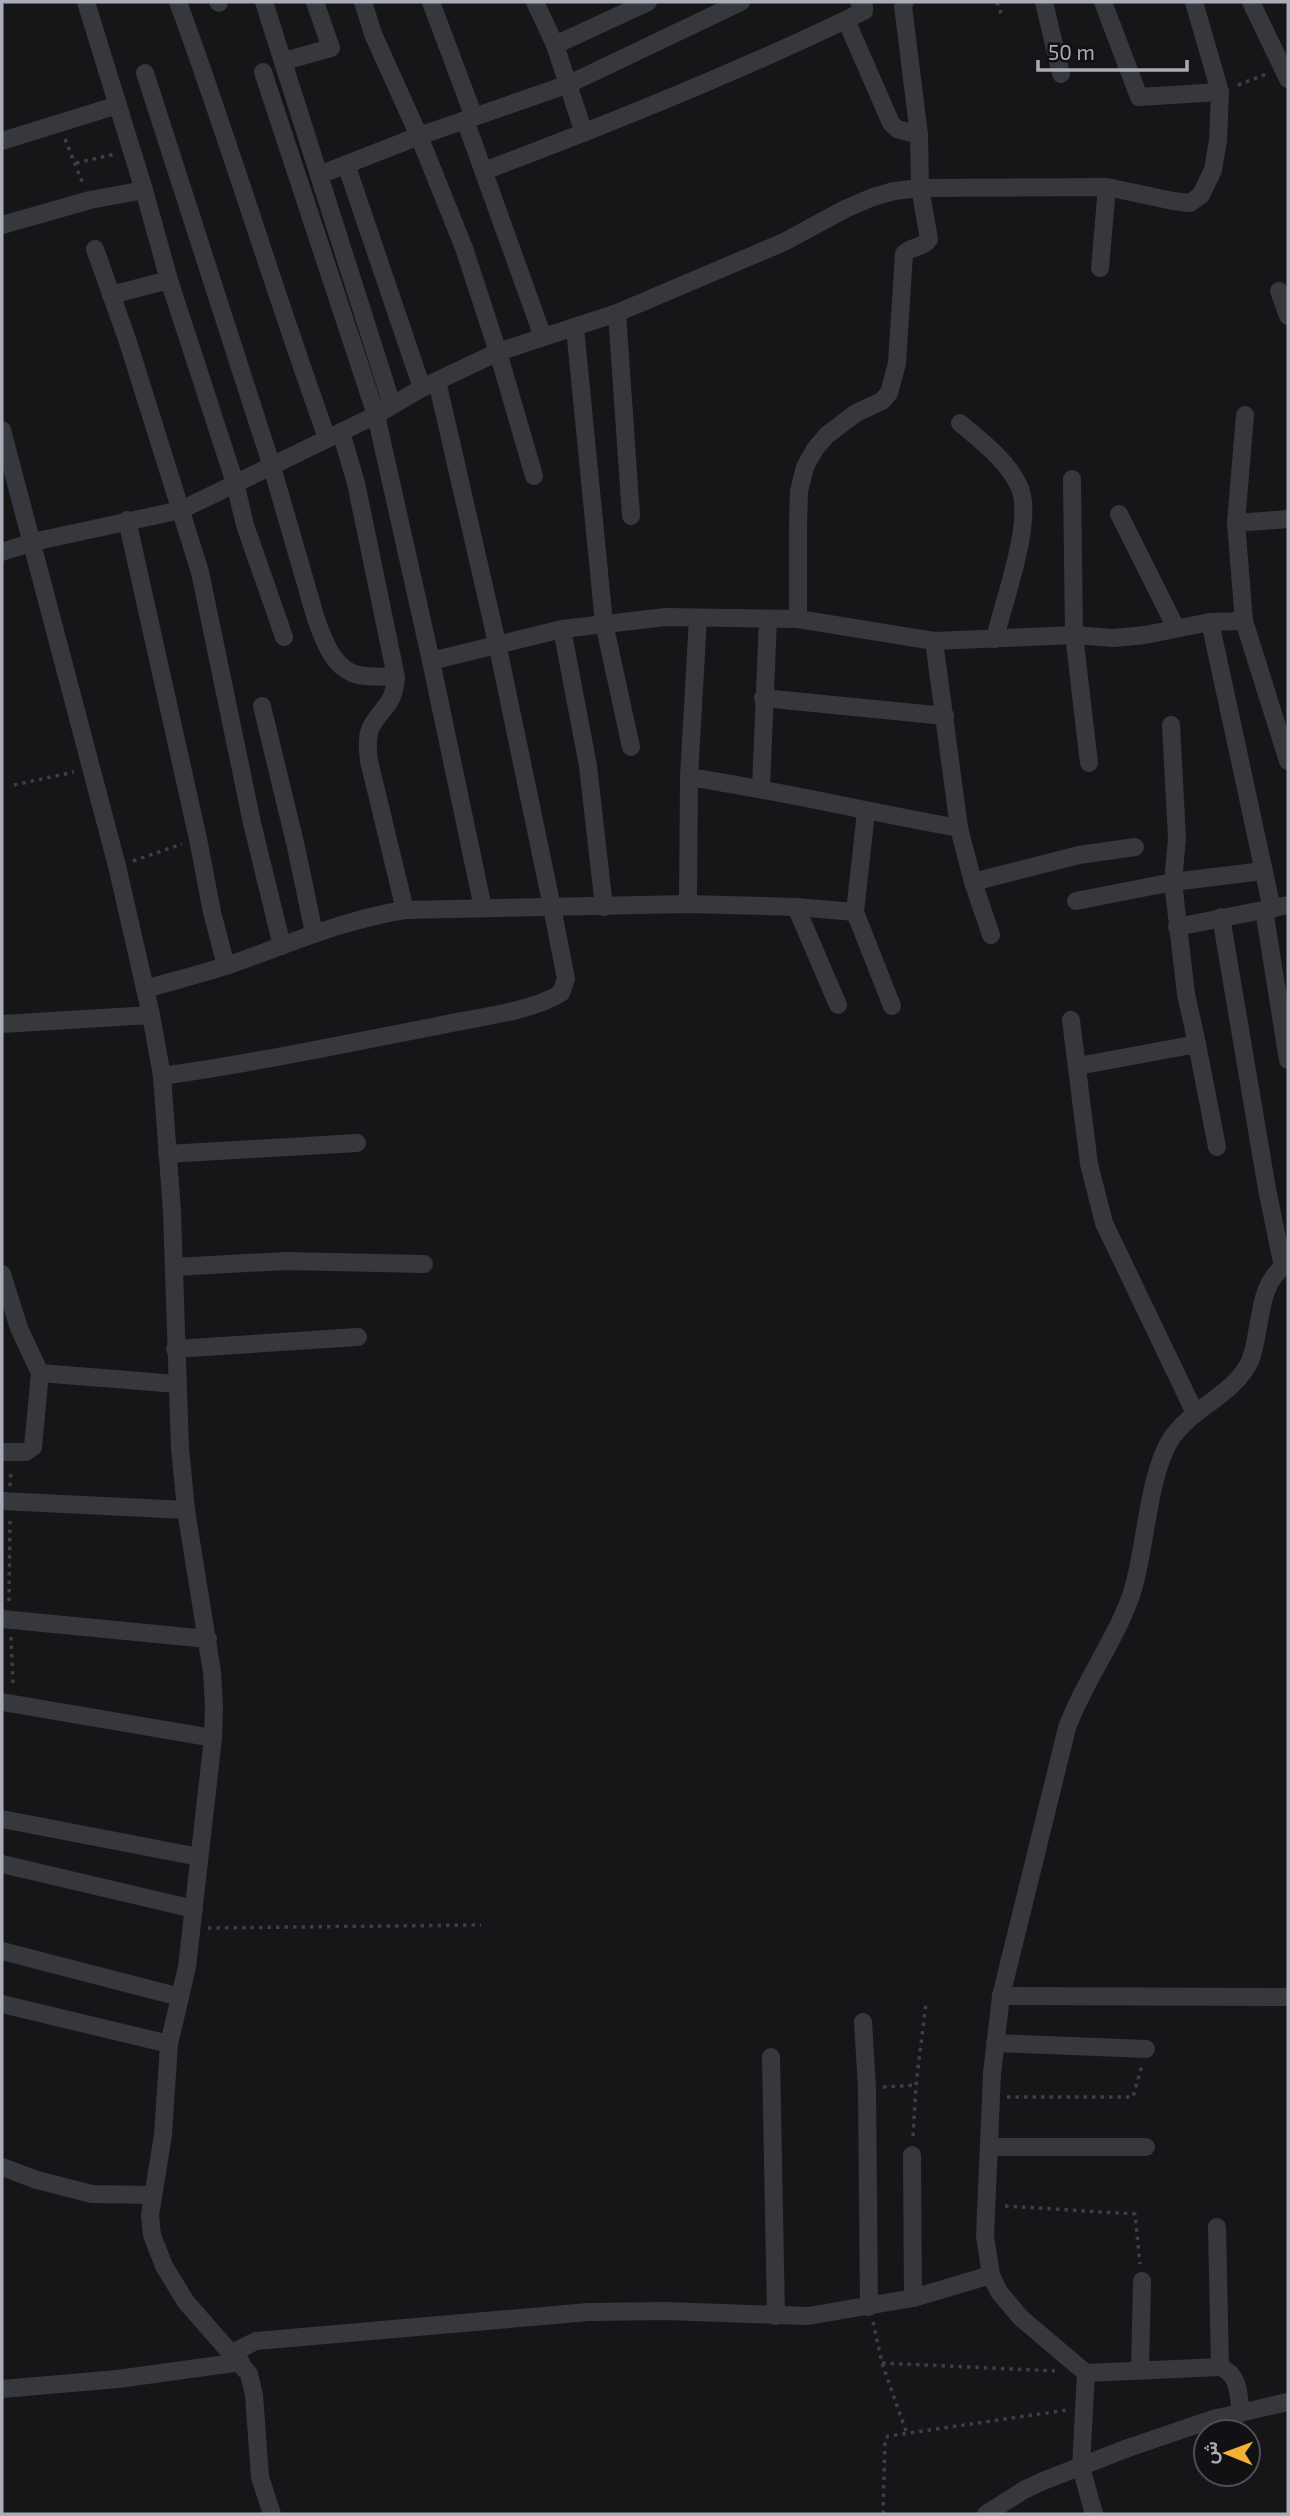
<svg xmlns="http://www.w3.org/2000/svg" width="1290" height="2516" font-family="'Exo 2',Vazirmatn,sans-serif">
<style>
.lines{fill:none;stroke-linecap:round;stroke-linejoin:round}
.path{stroke:#3d3f44;stroke-width:3.5;stroke-dasharray:3.5 5;stroke-linecap:butt}
.street{stroke:#37383d;stroke-width:18}
</style>
<rect width="100%" height="100%" fill="#161618"/>
<g class="lines">
<g class="path">
<path d="M997 2 1002 16"/>
<path d="M1238 85 1267 74"/>
<path d="M65 139 83 184"/>
<path d="M76 163 115 154"/>
<path d="M14 785 74 772"/>
<path d="M133 861 182 844"/>
<path d="M10 1486 11 1469"/>
<path d="M9 1601 10 1518"/>
<path d="M11 1637 13 1685"/>
<path d="M208 1928 481 1925"/>
<path d="M883 2087 916 2085"/>
<path d="M1007 2097H1133L1142 2065"/>
<path d="M913 2136 916 2085 926 2003"/>
<path d="M1005 2206 1135 2214 1140 2264"/>
<path d="M873 2322 882 2363 907 2434"/>
<path d="M882 2363 1055 2371"/>
<path d="M883 2514 885 2440 888 2436 1067 2410"/>
</g>
<g class="street">
<path d="M86 2 144 190 169 280 235 483 245 525 284 637"/>
<path d="M178 2C231 146 275 294 327 438"/>
<path d="M218 2 219 3"/>
<path d="M264 2 392 405"/>
<path d="M363 2 373 34 419 136 464 248 498 352 534 476"/>
<path d="M431 2 474 117"/>
<path d="M535 2 555 45 584 133"/>
<path d="M1044 2 1061 74"/>
<path d="M1103 2 1139 97 1220 92"/>
<path d="M1251 2 1288 79"/>
<path d="M846 20 891 123 897 129 919 135"/>
<path d="M555 45 648 2"/>
<path d="M284 61 331 48 315 2"/>
<path d="M263 72 376 415 431 661 483 908"/>
<path d="M145 73 272 467 316 619C323 637 331 664 352 673 363 678 383 676 396 677"/>
<path d="M465 120 543 337"/>
<path d="M2 141 118 105"/>
<path d="M346 164 422 388"/>
<path d="M484 171C612 123 741 71 864 11V6L859 2"/>
<path d="M319 175 419 136 569 84 741 2"/>
<path d="M2 225 90 200 144 190"/>
<path d="M95 249 128 342 200 572 252 823 282 946"/>
<path d="M1100 268 1107 187"/>
<path d="M1279 291 1288 316"/>
<path d="M111 295 169 280"/>
<path d="M617 313 631 516"/>
<path d="M575 328 604 623 631 747"/>
<path d="M1245 415 1236 523 1244 621 1288 761"/>
<path d="M960 423C981 441 1007 460 1019 486 1035 520 1003 601 995 639"/>
<path d="M2 430 117 866 151 1015 162 1076 172 1212 180 1448 186 1510 212 1672 214 1706 213 1738 187 1967 169 2044 2 2004"/>
<path d="M341 432 356 483 396 677C394 706 383 705 371 727 366 737 368 750 369 761L405 910"/>
<path d="M1072 479 1074 635 1089 763"/>
<path d="M1119 514 1176 628"/>
<path d="M127 520 198 839 212 912 226 966"/>
<path d="M1236 523 1288 519"/>
<path d="M2 552 33 542 181 510 376 415 422 388 498 352 617 313 784 242 845 209 873 197 894 191 920 188 1107 187 1173 201 1190 203 1201 195 1213 170 1218 141 1220 92 1194 2"/>
<path d="M798 619V525L799 491 805 467 815 449 827 435 856 413 882 401 889 393 897 363 904 254C910 246 922 249 929 239L920 188 919 135 903 6 905 2"/>
<path d="M1210 622 1272 909"/>
<path d="M562 629 588 766 604 907"/>
<path d="M934 641 959 828 973 882 991 935"/>
<path d="M431 661 562 629 666 617 798 619 934 641 1074 635 1114 638 1145 635 1210 622 1244 621"/>
<path d="M763 698 945 716"/>
<path d="M262 706 296 847 314 933"/>
<path d="M1171 725 1177 838 1173 882 1186 994 1197 1044"/>
<path d="M689 777C780 791 869 812 959 828"/>
<path d="M761 788 768 619"/>
<path d="M866 812 855 912 892 1006"/>
<path d="M973 882 1079 855 1135 847"/>
<path d="M1076 901 1173 882 1263 871"/>
<path d="M688 904 689 777 698 618"/>
<path d="M796 907 838 1005"/>
<path d="M1264 910 1288 1060"/>
<path d="M1221 917 1267 1189 1283 1267"/>
<path d="M1177 927 1288 905"/>
<path d="M145 989C173 981 201 974 229 965 289 944 342 920 405 910L688 904 796 907 855 912"/>
<path d="M1071 1020 1089 1164 1104 1223 1195 1413"/>
<path d="M2 1024 151 1015"/>
<path d="M1078 1066 1197 1044 1217 1147"/>
<path d="M162 1076C254 1063 345 1044 437 1026 473 1018 531 1012 561 993L566 979 552 907 497 643 437 381"/>
<path d="M167 1154 357 1143"/>
<path d="M174 1267 286 1261 424 1264"/>
<path d="M2 1274 19 1328 40 1373 33 1447 26 1452H2"/>
<path d="M175 1349 358 1337"/>
<path d="M40 1373 177 1384"/>
<path d="M2 1501 186 1510"/>
<path d="M2 1619 208 1639"/>
<path d="M2 1702 213 1738"/>
<path d="M2 1819 199 1857"/>
<path d="M2 1864 194 1909"/>
<path d="M2 1951 180 1997"/>
<path d="M1001 1996 1284 1997"/>
<path d="M863 2022 867 2088 869 2307"/>
<path d="M995 2043 1146 2049"/>
<path d="M169 2044 163 2135 150 2215 152 2235 164 2266 186 2302 249 2374 254 2395 260 2477 272 2514"/>
<path d="M771 2057 776 2316"/>
<path d="M989 2147H1146"/>
<path d="M2 2167 37 2180 92 2194 153 2195"/>
<path d="M1217 2227 1220 2367 1086 2373 1021 2318 999 2292 991 2275 985 2236 992 2074 1001 1996 1067 1728C1084 1680 1119 1636 1133 1589 1146 1546 1148 1475 1171 1439 1191 1408 1234 1395 1250 1361 1262 1333 1256 1279 1288 1265"/>
<path d="M913 2298 991 2275"/>
<path d="M232 2353 256 2341 589 2312 666 2311 808 2316 913 2298 912 2155"/>
<path d="M1220 2367C1240 2375 1238 2394 1241 2413"/>
<path d="M1140 2370 1142 2281"/>
<path d="M1086 2373 1081 2467 1094 2514"/>
<path d="M2 2389 118 2379 241 2362"/>
<path d="M986 2514 1024 2490 1043 2481 1128 2448 1213 2419 1288 2402"/>
</g>
</g>
<rect width="1290" height="2516" fill="none" stroke="#a8adb8" stroke-width="7"/>
<g transform="translate(1227 2453) rotate(271)"><circle r="33" fill="#111113" stroke="#4d4f55" stroke-width="2"/>
<path d="M0-5L12 26L0 18L-12 26Z" fill="#f2b134"/>
<text y="-10" font-size="19" font-weight="bold" text-anchor="middle" fill="#a8adb8">ش</text>
</g>
<path d="M1038 60v10h149v-10" fill="none" stroke="#a8adb8" stroke-width="3.5"/>
<text x="1048" y="60" font-size="21" fill="#a8adb8" stroke="#111113" stroke-width="5" paint-order="stroke">50 m</text>
</svg>
